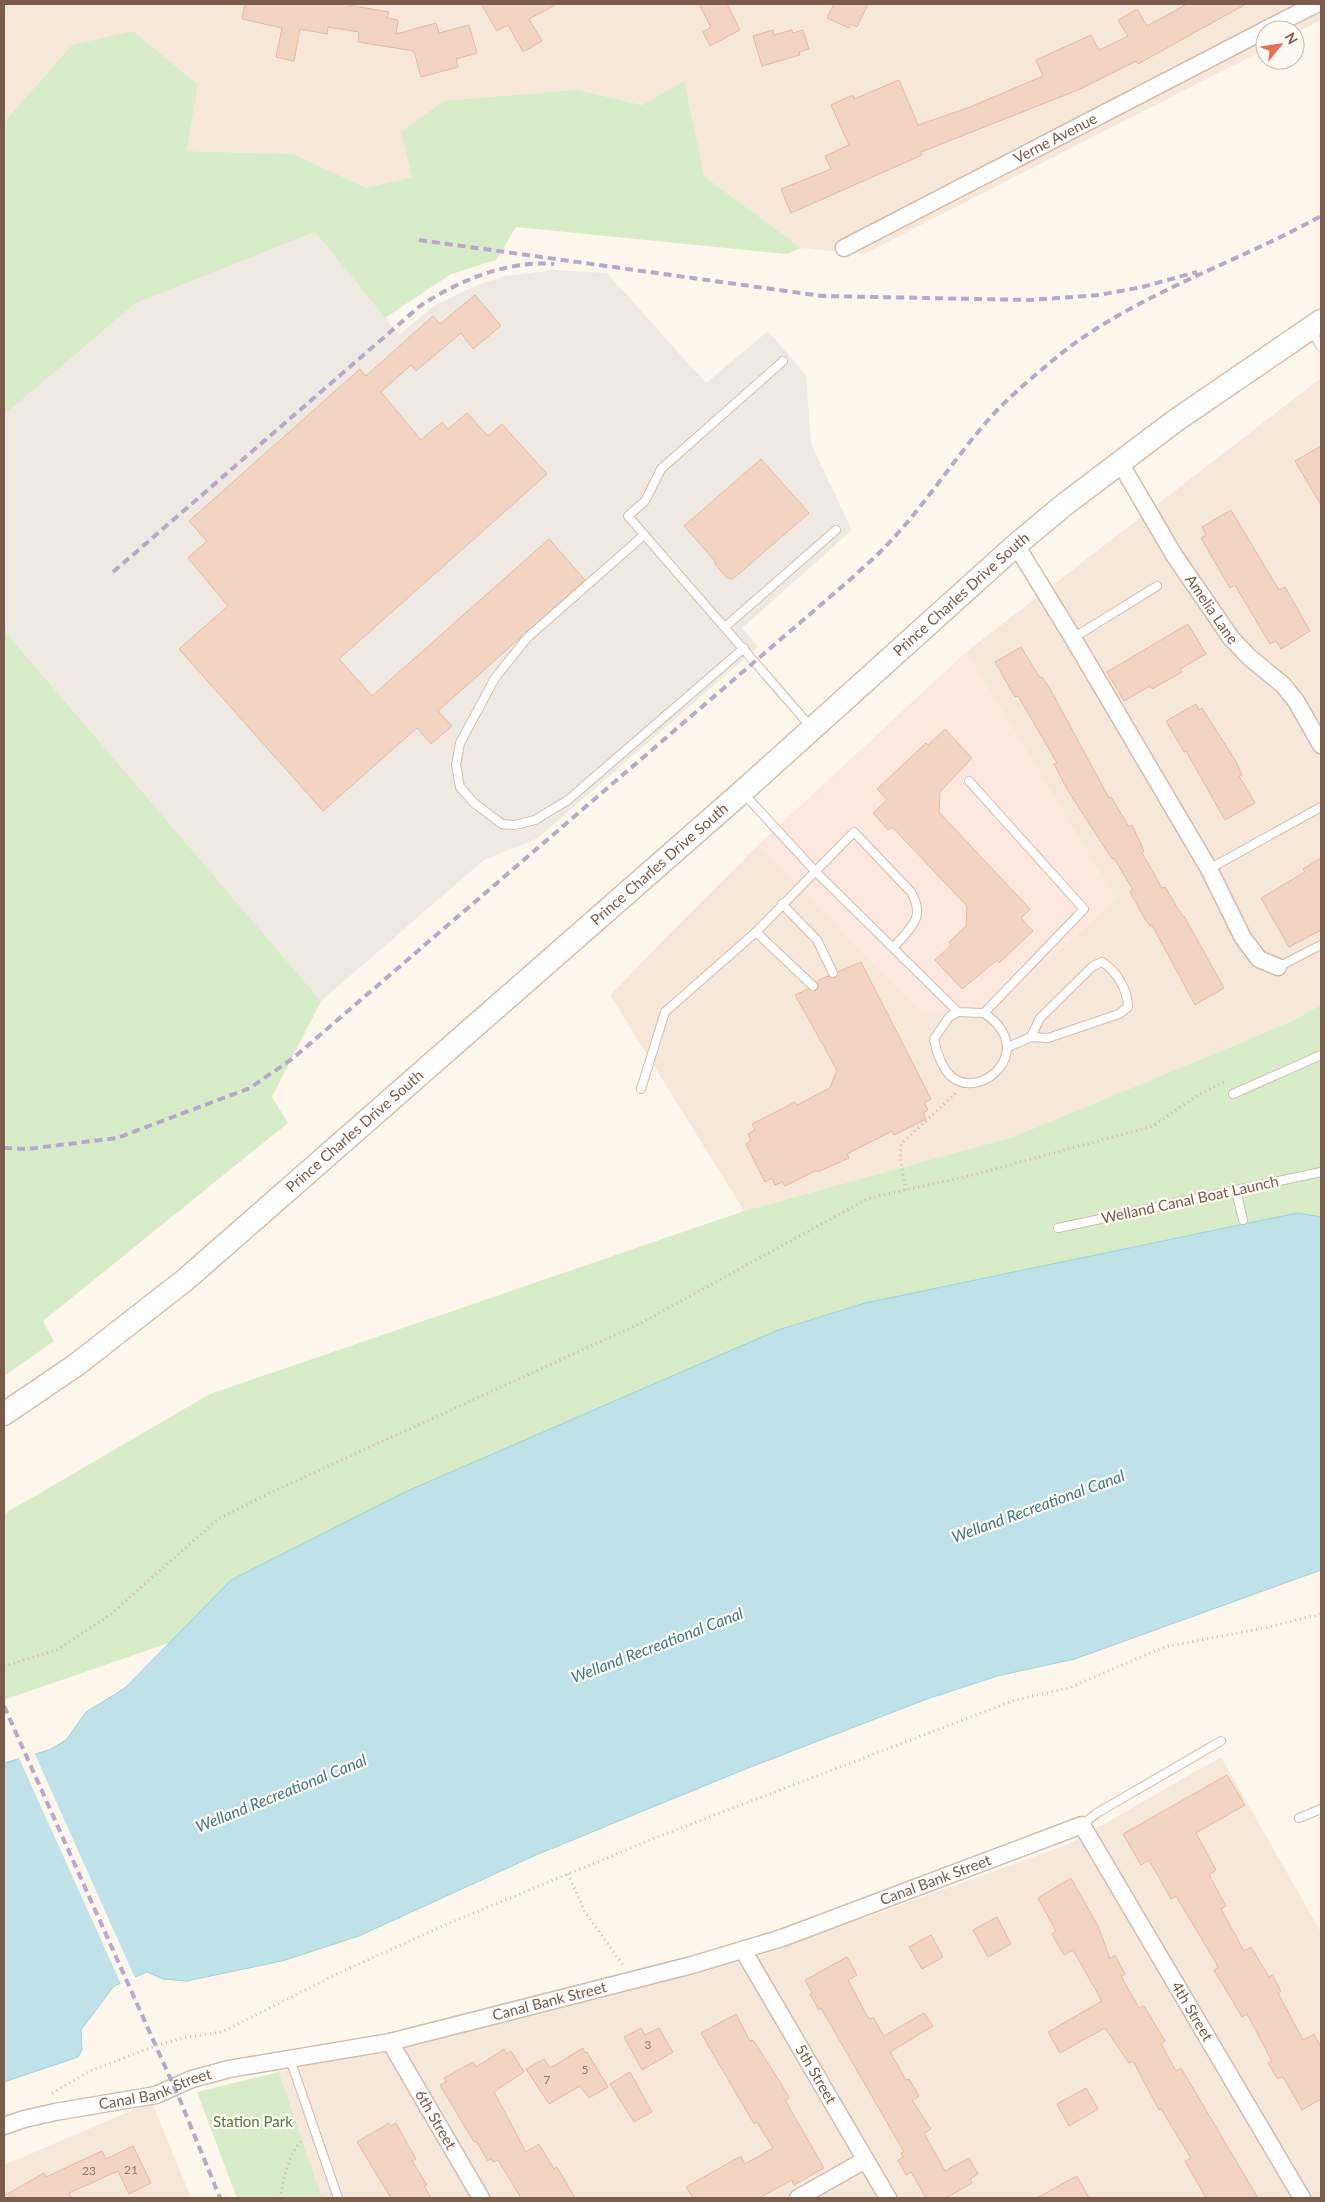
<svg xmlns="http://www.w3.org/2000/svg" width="1325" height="2202" font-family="Lato,sans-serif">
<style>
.residential{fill:#f5e8da}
.commercial{fill:#fde8e0}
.industrial{fill:#efe9e4}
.green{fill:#d8ecc9}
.water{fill:#bfe3e8;stroke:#a5d3da}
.pier{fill:#fdf6ec}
.building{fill:#f3d5c3;stroke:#e6bba3}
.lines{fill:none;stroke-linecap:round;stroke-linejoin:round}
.lane-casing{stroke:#d1beb0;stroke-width:10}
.street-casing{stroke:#d1beb0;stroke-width:19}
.secondary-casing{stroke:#d6c0b0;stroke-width:25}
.path{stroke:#d9b8a5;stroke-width:3;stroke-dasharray:1 4;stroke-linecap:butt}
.lane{stroke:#fff;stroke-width:8}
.street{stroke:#fff;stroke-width:16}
.secondary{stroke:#fff;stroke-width:22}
.rail{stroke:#b9a8c9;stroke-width:4;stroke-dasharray:8 5;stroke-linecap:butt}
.labels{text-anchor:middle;stroke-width:4.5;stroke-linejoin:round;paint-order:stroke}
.number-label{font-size:12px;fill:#987a6a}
.street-label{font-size:15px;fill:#7a5c4d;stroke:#fffaf3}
.park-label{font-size:15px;fill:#537a41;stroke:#fffaf3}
.water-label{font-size:16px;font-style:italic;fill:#437c86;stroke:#fffaf3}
</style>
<rect width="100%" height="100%" fill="#fdf6ec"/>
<g class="residential">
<path d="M4 4H1321V20L1295 34V30H1265V49L864 254 801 248 704 176 683 82 642 105 578 90 412 177 366 188 294 154 187 151 198 85 72 45 4 122Z"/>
<path d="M1321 378V1005L1288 1023 1013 1137 744 1211 610 995 758 845 923 1013 1000 1003 1116 899 966 652Z"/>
<path d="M1221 1757 1321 1932V2198H322L279 2072 378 2050 756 1957 1069 1844Z"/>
<path d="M152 2102 191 2198H4V2165Z"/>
</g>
<path class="commercial" d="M966 652 1116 899 1000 1003 923 1013 758 845Z"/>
<path class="industrial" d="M315 232 399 335 435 305 480 284 505 276 554 270 607 273 706 383 768 331 806 375 811 444 852 530 742 628 758 647 538 838 484 860 321 1001 4 630V415L136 303Z"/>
<g class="green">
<path d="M133 31 198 85 187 151 294 154 366 188 412 177 401 132 444 101 578 90 642 105 684 81 704 176 801 248 787 254 516 227 496 260 451 274 385 318 315 232 136 303 4 415V122L72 45Z"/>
<path d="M4 630 321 1001 272 1097 288 1123 43 1321 54 1341 4 1376Z"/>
<path d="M1321 1005V1244L4 1700V1514L210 1394 744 1211 1013 1137 1288 1023Z"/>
<path d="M279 2072 322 2198H237L197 2092Z"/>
</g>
<path class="water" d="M1297 1213 1321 1217V1570L1075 1659 997 1676 927 1699 743 1770 536 1855 359 1936 282 1961 187 1981 163 1979 147 1972 114 1986 81 2030 82 2050 78 2057 4 2082V1763L49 1750 66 1740 86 1712 125 1688 231 1580 405 1492 778 1330 865 1303Z"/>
<path class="pier" d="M34 1752 135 1978 121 1984 19 1758Z"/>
<g class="building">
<path d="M245 4H343L389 12 387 18 398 20 396 34 436 23 439 33 469 25 477 53 456 59 458 67 421 77 414 51 358 42 359 32 328 27 327 34 300 29 294 61 276 57 282 28 242 19Z"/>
<path d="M481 4H557L529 19 542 41 523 52 508 25 497 31Z"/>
<path d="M699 4H727L740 30 710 46 703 32 711 27Z"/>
<path d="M834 4H868L857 27 850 24 849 28 827 18Z"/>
<path d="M1187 4H1246L1138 64 1136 61 1078 90 921 152 922 155 791 213 781 189 831 169 825 156 849 145 831 105 853 95 854 99 899 80 918 125 970 107 1043 76 1036 60 1091 35 1099 50 1128 36 1118 20 1137 9 1147 26Z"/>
<path d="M773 30 774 35 792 30 793 33 803 30 809 49 799 52 800 55 762 66 753 36Z"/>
<path d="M475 295 501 326 473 349 461 333 416 371 411 365 381 392 421 440 442 422 448 429 467 413 488 436 502 424 547 474 339 659 372 696 549 539 585 580 438 711 452 726 431 744 417 728 323 811 179 649 228 606 188 558 207 541 189 521 360 369 366 376 433 316 440 324Z"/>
<path d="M1321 446V505L1295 461Z"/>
<path d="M761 459 809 513 733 579 727 578 715 564V561L684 526Z"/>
<path d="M1231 510 1279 590 1285 587 1310 631 1281 649 1276 641 1270 644 1235 585 1230 588 1201 538 1206 535 1202 527Z"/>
<path d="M1188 624 1206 654 1180 669 1182 672 1152 689 1150 686 1124 701 1107 672Z"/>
<path d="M1021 647 1040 678 1042 677 1049 687 1109 798 1111 797 1129 827 1132 825 1144 851 1142 853 1162 888 1165 887 1183 917 1184 916 1224 988 1195 1005 1152 925 1150 926 1145 919 1130 892 1133 890 1114 858 1112 859 1067 789 1054 764 1057 763 1018 696 1015 697 995 662Z"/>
<path d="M1196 704 1199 710 1202 708 1235 760 1242 775 1239 776 1255 803 1225 820 1186 751 1184 752 1166 721Z"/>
<path d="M945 729 972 758 940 792 939 812 1030 909 1021 918 1033 931 999 963 997 960 962 989 935 960 951 945 949 942 966 926 967 906 892 827 888 830 873 813 887 800 877 789 926 743 928 745Z"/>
<path d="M1321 858V930L1289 947 1261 898 1305 872 1303 869Z"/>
<path d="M861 962 931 1099 924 1103 928 1110 923 1113 926 1119 894 1135 892 1131 847 1154 849 1158 818 1172 817 1170 785 1186 782 1182 775 1185 772 1178 765 1182 746 1144 751 1141 748 1134 755 1130 752 1124 795 1102 797 1105 830 1088 837 1070 795 995 808 989 815 991 819 987 817 981 828 976 835 978 838 972Z"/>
<path d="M1227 1775 1245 1805 1196 1833 1216 1870 1209 1875 1226 1906 1221 1909 1244 1951 1251 1947 1269 1977 1272 1975 1281 1991 1278 1993 1303 2040 1314 2034 1321 2047V2099L1302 2110 1283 2077 1277 2078 1268 2063 1272 2061 1247 2014 1242 2017 1214 1970 1218 1968 1216 1963 1176 1896 1171 1899 1149 1860 1141 1865 1123 1834Z"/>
<path d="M1071 1878 1098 1926 1110 1959 1115 1955 1125 1974 1121 1976 1139 2008 1144 2006 1165 2041 1161 2044 1176 2071 1181 2068 1258 2198H1206L1185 2161 1191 2158 1161 2109 1159 2110 1133 2061 1129 2063 1105 2028 1060 2053 1048 2032 1102 2001 1073 1950 1064 1955 1052 1934 1056 1931 1038 1898Z"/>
<path d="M997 1917 1011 1944 988 1957 973 1930Z"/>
<path d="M931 1935 943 1957 922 1969 909 1947Z"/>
<path d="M847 1957 857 1975 848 1980 867 2016 870 2019 873 2017 884 2036 924 2013 933 2026 890 2052 906 2080 909 2079 919 2096 912 2100 931 2129 924 2133 945 2171 969 2158 978 2174 970 2179 972 2183 946 2198H926L911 2172 906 2175 898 2160 903 2157 901 2153 904 2152 821 2008 819 2010 810 1994 812 1993 805 1980Z"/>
<path d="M736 2014 750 2041 753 2040 780 2082 789 2098 785 2100 824 2168 794 2185 792 2180 759 2198H693L686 2187 741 2156 745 2164 773 2148 757 2122 754 2124 701 2033Z"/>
<path d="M641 2028 645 2035 659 2028 673 2052 642 2070 624 2037Z"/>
<path d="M583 2048 585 2053 587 2052 608 2087 589 2098 580 2086 549 2104 526 2069 544 2059 550 2068Z"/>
<path d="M504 2049 507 2054 511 2051 524 2072 494 2092 526 2152 539 2144 554 2169 557 2167 575 2198H521L498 2160 493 2162 491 2159 488 2161 476 2141 474 2142 440 2085 446 2082 444 2078 473 2062 476 2067Z"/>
<path d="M630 2072 652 2112 634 2122 610 2084Z"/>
<path d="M1086 2088 1098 2109 1069 2126 1057 2104Z"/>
<path d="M389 2123 391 2126 396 2123 403 2136 416 2159 412 2161 427 2185 424 2186 431 2198H391L357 2142Z"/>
<path d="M133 2146 151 2183 129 2194 118 2171 69 2193 72 2198H4V2196L44 2173 46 2177 102 2151 106 2159Z"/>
<path d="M1077 2176 1089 2198H1037L1062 2184Z"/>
</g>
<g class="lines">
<defs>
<g id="lane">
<path d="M1311 330 1321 347"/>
<path d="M783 361 661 469 645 501 628 516 811 727"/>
<path d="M644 535 527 638 495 678 460 743 456 765 460 787 474 803 502 824 515 825 535 820 568 800 744 648"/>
<path d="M725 627 836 530"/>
<path d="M1073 638 1157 586"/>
<path d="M744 794 815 871 958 1012 984 1013 1084 909 969 781"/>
<path d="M1209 869 1321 807"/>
<path d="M782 904 817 940 833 973"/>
<path d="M756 932 813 986"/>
<path d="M1278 967 1321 945"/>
<path d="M958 1012 949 1017 934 1039C936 1051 942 1069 952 1077 981 1101 1039 1050 984 1013"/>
<path d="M1008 1047 1031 1037 1048 1038 1119 1014 1128 1007C1128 990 1116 970 1102 962L1093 966 1040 1018 1031 1037"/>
<path d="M641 1089 665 1012 756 932 854 832 911 892C926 918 911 927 894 947"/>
<path d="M1233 1094 1321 1055"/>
<path d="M1236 1190 1243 1220"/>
<path d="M1058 1228 1321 1172"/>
<path d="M1299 1818 1321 1809"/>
<path d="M1082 1825 1097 1813 1221 1741"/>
<path d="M290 2059 338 2198"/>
</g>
<g id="street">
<path d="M1265 30 1316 4"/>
<path id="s1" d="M844 248 1265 30"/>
<path id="s2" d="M1119 461 1174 555 1231 638 1249 657 1283 685 1296 701 1321 745"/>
<path d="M1016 545 1073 638 1209 869 1243 938 1259 959 1278 967"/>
<path id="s3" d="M743 1950 888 2198"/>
<path id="s4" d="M390 2042 481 2198"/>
<path id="s5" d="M4 2126 24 2119 55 2112 156 2095 192 2079 229 2069 390 2042 692 1965 782 1938 1082 1825 1302 2198"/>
<path d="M798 2198 865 2160"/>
</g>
<g id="secondary">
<path id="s6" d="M4 1414 76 1365 185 1280 742 792 1016 545 1064 505 1175 421 1321 321"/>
</g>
</defs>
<use href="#lane" class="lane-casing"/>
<use href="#street" class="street-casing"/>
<use href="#secondary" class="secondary-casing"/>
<g class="path">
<path d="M906 1190 900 1158 901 1144 956 1093"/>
<path d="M4 1666 57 1650 111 1614 218 1519 276 1490 641 1323 869 1198 969 1176 1153 1126 1198 1095 1224 1082"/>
<path d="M568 1874 585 1912 623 1965"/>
<path d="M52 2093 90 2071 155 2046 183 2038 222 2032 341 1972 452 1922 660 1836 1015 1700 1069 1688 1164 1647 1264 1628 1321 1614"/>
<path d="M280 2198C283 2183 289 2148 304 2140"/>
</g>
<use href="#lane" class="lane"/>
<use href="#street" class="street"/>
<use href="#secondary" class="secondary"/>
<g class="rail">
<path d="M419 240 822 296 1030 300 1099 295 1142 287 1197 272"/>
<path d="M113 572 420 306C458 281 507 260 554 264"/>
<path d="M4 1148 27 1149 117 1138 250 1088 292 1059 852 578C863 567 875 558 885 547 921 510 950 465 983 426 1003 402 1028 381 1052 361 1129 296 1233 265 1321 216"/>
<path d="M4 1706 180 2100 220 2198"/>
</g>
</g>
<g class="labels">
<g class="number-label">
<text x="648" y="2049">3</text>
<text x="585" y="2074">5</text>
<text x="547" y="2084">7</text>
<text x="131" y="2174">21</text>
<text x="89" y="2175">23</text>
</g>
<g class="street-label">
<text dy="5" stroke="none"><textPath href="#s1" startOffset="238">Verne Avenue</textPath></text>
<text dy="5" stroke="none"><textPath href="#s6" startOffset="1261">Prince Charles Drive South</textPath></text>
<text dy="5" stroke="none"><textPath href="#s2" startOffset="175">Amelia Lane</textPath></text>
<text dy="5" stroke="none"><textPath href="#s6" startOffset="856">Prince Charles Drive South</textPath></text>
<text dy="5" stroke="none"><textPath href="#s6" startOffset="451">Prince Charles Drive South</textPath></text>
<text transform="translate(1190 1200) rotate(-12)" y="5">Welland Canal Boat Launch</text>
<text dy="5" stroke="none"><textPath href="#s5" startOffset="966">Canal Bank Street</textPath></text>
<text dy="5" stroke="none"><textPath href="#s5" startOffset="561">Canal Bank Street</textPath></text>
<text dy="5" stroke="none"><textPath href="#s5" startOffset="1339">4th Street</textPath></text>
<text dy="5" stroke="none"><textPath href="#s3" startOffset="144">5th Street</textPath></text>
<text dy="5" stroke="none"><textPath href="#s5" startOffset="156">Canal Bank Street</textPath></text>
<text dy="5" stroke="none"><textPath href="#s4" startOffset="90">6th Street</textPath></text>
</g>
<g class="park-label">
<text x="253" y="2127">Station Park</text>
</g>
<g class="water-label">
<text transform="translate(1038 1506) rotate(-20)" y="6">Welland Recreational Canal</text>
<text transform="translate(657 1645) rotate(-21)" y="6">Welland Recreational Canal</text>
<text transform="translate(281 1793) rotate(-22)" y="6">Welland Recreational Canal</text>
</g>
</g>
<rect width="1325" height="2202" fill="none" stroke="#7a5c4d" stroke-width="10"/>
<g transform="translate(1280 45) rotate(60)"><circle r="24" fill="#fffaf3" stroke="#cabbb1"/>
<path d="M0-4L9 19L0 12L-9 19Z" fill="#e76f51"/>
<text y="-8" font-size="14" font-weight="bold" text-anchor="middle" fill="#7a5c4d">N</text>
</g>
</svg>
